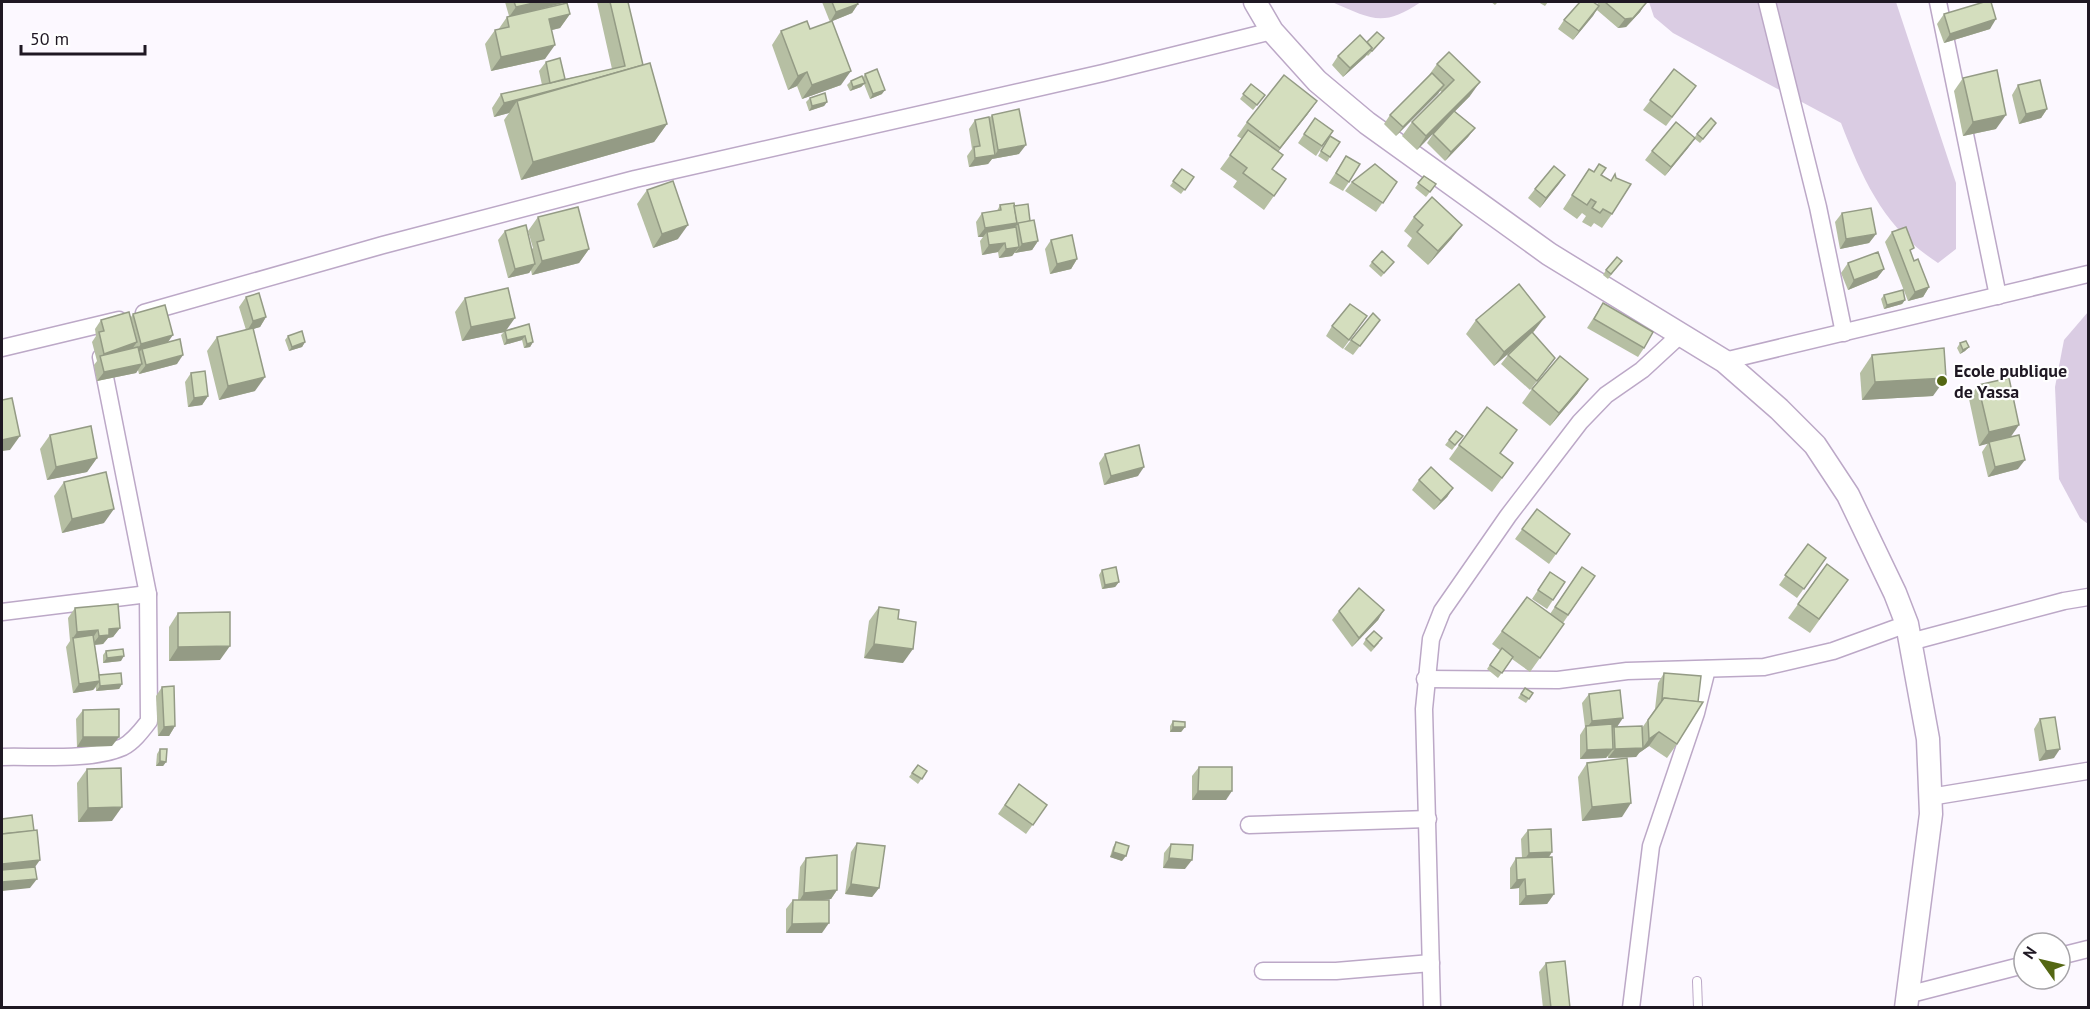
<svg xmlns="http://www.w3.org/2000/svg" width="2090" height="1009" font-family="'PT Sans',sans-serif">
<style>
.green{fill:#dacce3}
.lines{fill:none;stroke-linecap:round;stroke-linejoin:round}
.service-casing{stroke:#bca8c7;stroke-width:10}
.minor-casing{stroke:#bca8c7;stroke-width:19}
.secondary-casing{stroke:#bca8c7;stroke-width:25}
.service{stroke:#fff;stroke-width:8}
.minor{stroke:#fff;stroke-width:16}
.secondary{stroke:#fff;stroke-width:22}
.wall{fill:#b6bfa3}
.shaded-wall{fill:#949b85}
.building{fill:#d4debe;stroke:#949b85;stroke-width:1.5}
.poi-dot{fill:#546713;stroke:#fff;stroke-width:2}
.labels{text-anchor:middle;stroke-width:4.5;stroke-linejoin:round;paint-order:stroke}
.poi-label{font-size:18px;font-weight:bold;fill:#1f1823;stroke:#fff;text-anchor:start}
</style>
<rect width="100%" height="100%" fill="#fcf8ff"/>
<g class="green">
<path d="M1332 2H1421C1382 28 1372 19 1332 2Z"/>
<path d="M1649 2H1896L1956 183V249L1938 263C1884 228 1863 180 1841 123L1673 33 1654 17Z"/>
<path d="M2088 312V524L2080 518 2059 479 2055 387 2064 340Z"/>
</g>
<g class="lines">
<defs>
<path id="service" d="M1697 981 1698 1008"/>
<g id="minor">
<path d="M1767 2 1818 207 1844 333"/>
<path d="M1938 2 1998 296"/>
<path d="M144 313 383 245 635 179 1103 73 1272 31"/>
<path d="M2 348 119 320"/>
<path d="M1724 361 2088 274"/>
<path d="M2 612 148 594"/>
<path d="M1910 642 2064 601 2088 597"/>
<path d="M1425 679 1558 680 1627 671 1764 667 1833 651 1907 624"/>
<path d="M2 757C36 756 92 761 123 747 134 741 142 730 149 721L148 594 101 357"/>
<path d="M1930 797 2087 771"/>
<path d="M1249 825 1428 819"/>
<path d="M2060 956 2088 949"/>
<path d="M1263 971H1336L1431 963"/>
<path d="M1907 995 2024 965"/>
<path d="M1432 1008 1424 709 1431 639 1442 611 1508 516 1580 422 1606 395 1642 370 1680 335"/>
<path d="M1631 1008 1651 846 1696 713 1707 669"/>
</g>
<path id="secondary" d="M1255 2 1272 31 1317 81 1367 123 1549 254 1724 361 1779 409 1815 445 1848 495 1895 593 1907 624 1928 739 1931 814 1906 1008"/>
</defs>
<use href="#service" class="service-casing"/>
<use href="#minor" class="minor-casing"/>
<use href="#secondary" class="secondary-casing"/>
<use href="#service" class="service"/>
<use href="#minor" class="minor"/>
<use href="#secondary" class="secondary"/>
</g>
<g class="wall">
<path d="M505 2H567L517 15 570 14 560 28 552 30 545 59 491 71 485 44 495 30H498L507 17 509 16Z"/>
<path d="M597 2H628L643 65 667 124 654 142 521 180 504 120 509 113 494 117 492 108 501 94 542 85 539 71 546 62 565 79 612 69Z"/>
<path d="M822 2H857L858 4 852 13 830 22Z"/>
<path d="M1491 2H1498L1495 5Z"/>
<path d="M1538 2H1548L1545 6Z"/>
<path d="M1598 2H1645L1640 12 1626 27 1618 28 1597 10 1573 40 1558 29 1564 20 1597 5Z"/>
<path d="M1944 14 1990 29 1944 43 1937 24Z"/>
<path d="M810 29 841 85 802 99 797 86 788 90 772 45 781 31Z"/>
<path d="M1384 38 1368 56 1367 55 1343 77 1332 65 1338 56 1367 42Z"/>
<path d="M1437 64 1470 96 1454 112 1475 128 1468 137 1445 161 1427 143 1433 134 1442 124 1417 150 1402 136 1412 122 1442 92 1440 91 1396 136 1384 124 1390 115 1429 75Z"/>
<path d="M1674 69 1696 86 1666 126 1643 110Z"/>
<path d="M865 74 882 94 870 99 864 84 861 87 850 91 847 85 851 81 863 77Z"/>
<path d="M1963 78 1996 129 1963 136 1954 91Z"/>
<path d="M1251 84 1265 95 1253 110 1240 99Z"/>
<path d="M2018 85 2047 109 2041 118 2019 124 2012 95Z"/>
<path d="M810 98 827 102 824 106 809 111 806 102Z"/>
<path d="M1317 101 1307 115 1278 151 1272 169 1286 179 1264 210 1233 187 1237 181 1220 169 1242 139 1237 136 1247 122Z"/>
<path d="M992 115 1019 154 992 159 988 164 969 167 967 156 972 149 969 129 975 120 989 118Z"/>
<path d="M1315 118 1333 131 1316 156 1298 143Z"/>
<path d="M1713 128 1700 143 1695 139 1665 176 1645 160 1652 151 1694 138 1697 134Z"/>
<path d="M1330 136V157L1327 162 1318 156Z"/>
<path d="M1346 156 1349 182 1343 191 1329 183Z"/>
<path d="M1182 169 1194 177 1181 194 1170 186Z"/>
<path d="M1589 169 1601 175 1612 214 1602 228 1594 223 1591 227 1582 222 1586 216 1582 213 1577 219 1563 209Z"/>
<path d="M1565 175 1540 208 1528 198 1535 189Z"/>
<path d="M1424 176 1436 184 1426 197 1415 188Z"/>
<path d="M1352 182H1397L1376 212 1345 191Z"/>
<path d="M647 190 678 239 653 248 637 204Z"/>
<path d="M1000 205 1014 206 1030 221 1038 241 1032 250 1015 253V252L1012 256 999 258 998 252 982 255 980 241 983 237H978L976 222 982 213 997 211Z"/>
<path d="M1842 213 1876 234 1869 243 1840 249 1835 222Z"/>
<path d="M538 217 589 249 579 263 532 275 531 270 529 273 508 278 498 240 505 231 532 249 533 248 528 231Z"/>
<path d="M1414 217 1452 238 1428 265 1407 246 1412 238 1404 231Z"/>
<path d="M1892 232 1911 253 1914 261 1929 287 1923 297 1908 301 1885 242Z"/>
<path d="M1051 240 1077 259 1071 269 1050 274 1045 249Z"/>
<path d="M1622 261 1608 279 1603 275 1606 270Z"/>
<path d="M1372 262H1394L1381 277 1369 266Z"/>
<path d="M1848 263 1884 269 1877 278 1848 290 1841 273Z"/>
<path d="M1884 295 1905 300 1902 304 1884 309 1881 299Z"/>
<path d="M246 297 266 317 260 327 253 329 255 391 219 400 207 351 217 337 246 330 239 307Z"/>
<path d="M465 298 506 330 529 324 533 342 530 347 524 348 522 340 504 345 501 335 504 332 462 341 455 312Z"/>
<path d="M1603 303 1644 348 1638 357 1587 328Z"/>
<path d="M133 314 168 342 177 364 139 374 138 370 136 373 97 381 94 365 97 361 92 342 96 336 95 329 101 320 131 317Z"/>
<path d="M1367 316 1343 349 1326 336 1332 326Z"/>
<path d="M1380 320 1353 355 1344 349 1351 340Z"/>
<path d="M1476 320 1535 330 1533 333 1548 367 1530 390 1501 364 1508 355 1520 344 1494 366 1466 334Z"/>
<path d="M288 336 305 342 302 347 289 351 285 340Z"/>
<path d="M1960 343 1969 347 1965 351 1960 354 1957 348Z"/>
<path d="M1872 355 1933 396 1862 400 1860 373Z"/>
<path d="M191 373 208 396 202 405 188 407 185 382Z"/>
<path d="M1978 385 2010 437 2018 469 1988 477 1982 452 1988 443 1979 446 1969 399Z"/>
<path d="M1532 389 1578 393 1550 426 1522 403Z"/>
<path d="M1456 431 1463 436 1452 450 1445 445Z"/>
<path d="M50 435 97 458 87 472 47 480 40 449Z"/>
<path d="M1459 445 1500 454 1503 477 1492 492 1449 459Z"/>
<path d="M1105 454 1138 476 1104 485 1099 463Z"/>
<path d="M1419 480 1453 488 1447 497 1434 510 1412 490Z"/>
<path d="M64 482 104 523 62 533 54 496Z"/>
<path d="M1537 509 1570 534 1549 564 1515 539Z"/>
<path d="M1808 544 1826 558 1797 598 1779 585Z"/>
<path d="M1827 564 1848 580 1810 633 1788 618Z"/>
<path d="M1582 567 1595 576 1563 623 1564 624 1530 672 1512 659 1498 678 1487 669 1500 650 1492 644 1502 631 1550 614Z"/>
<path d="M1102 570 1119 582 1115 587 1102 589 1099 575Z"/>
<path d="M1550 572 1565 582 1547 609 1532 599Z"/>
<path d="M879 607 898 619 903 663 864 658 869 621Z"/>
<path d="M75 608 120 628 113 637 108 638 103 644 95 645 99 675 122 684 119 689 96 691V687L93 690 73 693 66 647 70 641 68 618Z"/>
<path d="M1384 610 1378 620 1352 647 1332 620 1339 611Z"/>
<path d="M178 613 220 660 169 661V627Z"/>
<path d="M1366 639 1379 643 1371 652 1363 644Z"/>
<path d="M106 651 121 661 103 663V655Z"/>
<path d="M1664 673 1677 744 1667 758 1649 746 1639 753 1636 757 1608 758V756L1606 758 1580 759V735L1585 727 1582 703 1589 694 1617 727 1642 728 1655 709 1658 683Z"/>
<path d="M162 687 175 726 169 736H158L156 696Z"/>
<path d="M1525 688 1533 693 1526 703 1518 698Z"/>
<path d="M83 710 112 746 77 747 76 719Z"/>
<path d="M2040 719 2054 758 2039 761 2034 729Z"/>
<path d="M1173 721 1185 727 1181 732H1170V726Z"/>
<path d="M160 749 166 762 163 766H156L157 754Z"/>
<path d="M1587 763 1622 817 1582 821 1578 777Z"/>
<path d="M918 765 927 771 918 784 909 777Z"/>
<path d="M1199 767 1226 800H1192V776Z"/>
<path d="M87 769 112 821 78 822 77 783Z"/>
<path d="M1019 784 1047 805 1026 834 998 814Z"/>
<path d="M1528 830 1552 852 1549 857 1554 894 1547 904 1519 905V888L1510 889V868L1516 858H1522L1521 839Z"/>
<path d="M1116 842 1122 861 1110 857 1113 847Z"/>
<path d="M857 843 879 888 872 897 845 894 851 852Z"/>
<path d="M1171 844 1185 869 1163 868 1164 853Z"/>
<path d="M806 858 837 890 831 899 820 900 822 933H786V909L793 900H798L800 867Z"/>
<path d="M1546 963 1570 1008H1543L1539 972Z"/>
</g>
<g class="shaded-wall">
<path d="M538 2H567L509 17 516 7Z"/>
<path d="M1646 3 1640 12 1626 27 1618 28 1625 19Z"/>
<path d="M858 4 852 13 830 22 836 12Z"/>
<path d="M1599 6 1593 16 1573 40 1579 31Z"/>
<path d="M570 14 560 28 540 33 549 19Z"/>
<path d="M1996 19 1990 29 1944 43 1950 34Z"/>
<path d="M555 45 545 59 491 71 501 57Z"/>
<path d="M1372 48 1365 57 1343 77 1350 68Z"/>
<path d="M643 67 517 101 509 113 494 117 504 103Z"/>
<path d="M851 71 841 85 802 99 812 85Z"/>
<path d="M807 72 797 86 788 90 798 76Z"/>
<path d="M1480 82 1470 96 1417 150 1426 136Z"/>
<path d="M865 83 861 87 850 91 853 87Z"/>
<path d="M1444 85 1438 94 1396 136 1403 127Z"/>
<path d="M885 90 882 94 870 99 873 94Z"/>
<path d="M1317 101 1307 115 1270 162 1280 148Z"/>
<path d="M827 102 824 106 809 111 812 106Z"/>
<path d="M2047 109 2041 118 2019 124 2026 114Z"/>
<path d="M2006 115 1996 129 1963 136 1973 122Z"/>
<path d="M667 124 654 142 521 180 533 162Z"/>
<path d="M1475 128 1468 137 1445 161 1451 152Z"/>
<path d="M1695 138 1688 148 1665 176 1671 167Z"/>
<path d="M1026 145 1019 154 992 159 988 164 969 167 975 158 995 155 998 150Z"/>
<path d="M1565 175 1559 184 1540 208 1546 198Z"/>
<path d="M1017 223V224L1014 229 987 232 983 237H978L985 228Z"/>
<path d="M688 225 678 239 653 248 662 234Z"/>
<path d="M1462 225 1452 238 1428 265 1438 251Z"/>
<path d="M1876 234 1869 243 1840 249 1846 239Z"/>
<path d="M1038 241 1032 250 1015 253 1022 244Z"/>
<path d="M1005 243 998 252 982 255 989 245Z"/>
<path d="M1019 247 1012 256 999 258 1006 249Z"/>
<path d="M589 249 579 263 532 275 542 261Z"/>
<path d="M1077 259 1071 269 1050 274 1057 264Z"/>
<path d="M535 264 529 273 508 278 515 269Z"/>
<path d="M1884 269 1877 278 1848 290 1854 280Z"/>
<path d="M1929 287 1923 297 1908 301 1915 292Z"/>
<path d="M1905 300 1902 304 1884 309 1887 305Z"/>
<path d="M266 317 260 327 247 331 253 321Z"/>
<path d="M1545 317 1535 330 1494 366 1504 352Z"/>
<path d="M515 318 505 332 462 341 471 327Z"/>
<path d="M173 335 166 345 142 349 139 352 134 353 141 344Z"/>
<path d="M525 336 522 340 504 345 507 340Z"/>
<path d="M137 342 130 352 101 358 104 354Z"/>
<path d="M305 342 302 347 289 351 292 347Z"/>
<path d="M533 342 530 347 524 348 527 344Z"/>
<path d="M1969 347 1965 351 1960 354 1963 350Z"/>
<path d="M183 355 177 364 139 374 146 365Z"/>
<path d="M142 364 136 373 97 381 104 372Z"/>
<path d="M265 377 255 391 219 400 228 386Z"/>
<path d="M1946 378 1933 396 1862 400 1875 382Z"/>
<path d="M1588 379 1578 393 1550 426 1559 413Z"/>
<path d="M208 396 202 405 188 407 194 398Z"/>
<path d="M2019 425 2010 438 1979 446 1989 432Z"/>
<path d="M20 436 10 450 2 451V440Z"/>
<path d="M97 458 87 472 47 480 56 467Z"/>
<path d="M2025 460 2018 469 1988 477 1995 467Z"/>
<path d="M1144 467 1138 476 1104 485 1111 476Z"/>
<path d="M1453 488 1447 497 1434 510 1441 501Z"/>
<path d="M114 509 104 523 62 533 72 519Z"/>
<path d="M1119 582 1115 587 1102 589 1105 585Z"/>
<path d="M1384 610 1378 620 1352 647 1359 638Z"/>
<path d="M120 628 113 637 108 638 103 644 92 645 99 636 109 629Z"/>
<path d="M98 630 92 639 73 638 77 632Z"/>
<path d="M874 644 913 649 903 663 864 658Z"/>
<path d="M230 646 220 660 169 661 178 647Z"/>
<path d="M124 656 121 661 103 663 107 658Z"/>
<path d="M100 681 93 690 73 693 79 684Z"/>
<path d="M122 684 119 689 96 691 100 686Z"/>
<path d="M1623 718 1617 727 1586 731V729L1592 721Z"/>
<path d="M175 726 169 736H158L164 727Z"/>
<path d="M1173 727H1185L1181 732H1170Z"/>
<path d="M1659 732 1649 746 1639 753 1649 739Z"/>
<path d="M83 737H119L112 746 77 747Z"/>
<path d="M1643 748 1636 757 1608 758 1615 749Z"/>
<path d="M1613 749 1606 758 1580 759 1587 750Z"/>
<path d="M2060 749 2054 758 2039 761 2046 751Z"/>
<path d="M160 761 166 762 163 766H156Z"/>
<path d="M1198 791H1232L1226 800H1192Z"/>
<path d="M1631 803 1622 817 1582 821 1592 807Z"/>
<path d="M122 807 112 821 78 822 88 808Z"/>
<path d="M1113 852 1126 856 1122 861 1110 857Z"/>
<path d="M1552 852 1545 862 1522 863 1529 853Z"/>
<path d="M1169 858 1192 860 1185 869 1163 868Z"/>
<path d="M40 860 30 874 2 877V864Z"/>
<path d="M37 879 30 888 2 891V882Z"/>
<path d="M1525 879 1519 888 1510 889 1517 880Z"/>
<path d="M851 884 879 888 872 897 845 894Z"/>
<path d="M837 890 831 899 798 903 804 893Z"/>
<path d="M1554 894 1547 904 1519 905 1526 896Z"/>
<path d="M829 923 822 933H786L792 924Z"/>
</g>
<g class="building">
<path d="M514 2H538L516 7Z"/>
<path d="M610 2H628L643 65 587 81 504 103 501 94 625 66Z"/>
<path d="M832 2H857L858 4 836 12Z"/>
<path d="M1580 2H1593L1599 6 1579 31 1564 20Z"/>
<path d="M1605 2H1645L1646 3 1633 18 1625 19Z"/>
<path d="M1984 2H1991L1996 19 1950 34 1944 14Z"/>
<path d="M567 3 570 14 549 19 555 45 501 57 495 30 509 27 507 17Z"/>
<path d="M807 21 810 29 832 21 851 71 812 85 807 72 798 76 781 31Z"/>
<path d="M1377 32 1384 38 1372 51 1370 50 1372 48 1367 42Z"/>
<path d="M1360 35 1372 48 1350 68 1338 56Z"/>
<path d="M1449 52 1480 82 1426 136 1412 122 1454 80 1437 64Z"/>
<path d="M560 58 565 79 550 83 546 62Z"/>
<path d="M650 63 667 124 533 162 517 101Z"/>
<path d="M877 69 885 90 873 94 865 74Z"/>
<path d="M1674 69 1696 86 1672 117 1650 100Z"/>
<path d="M1997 70 2006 115 1973 122 1963 78Z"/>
<path d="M1432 73 1444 85 1403 127 1390 115Z"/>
<path d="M1284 75 1317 101 1280 148 1247 122Z"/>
<path d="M862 76 865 83 853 87 851 81Z"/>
<path d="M2040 80 2047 109 2026 114 2018 85Z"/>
<path d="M1251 84 1265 95 1257 105 1243 94Z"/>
<path d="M825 93 827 102 812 106 810 98Z"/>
<path d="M1019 109 1026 145 998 150 992 115Z"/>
<path d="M1454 111 1475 128 1451 152 1433 134Z"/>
<path d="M989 117 995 155 975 158 974 147 980 146 975 120Z"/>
<path d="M1315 118 1333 131 1322 146 1304 134Z"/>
<path d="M1711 118 1716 123 1703 139 1697 134Z"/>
<path d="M1676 122 1695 138 1671 167 1652 151Z"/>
<path d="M1248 130 1283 155 1272 169 1286 179 1274 196 1243 173 1247 168 1230 155Z"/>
<path d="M1330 136 1340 142 1330 157 1321 151Z"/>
<path d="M1346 156 1360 164 1349 182 1336 173Z"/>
<path d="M1375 164 1397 182 1383 203 1352 182Z"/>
<path d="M1599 164 1606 168 1601 175 1611 181 1615 174 1616 178 1631 184 1612 214 1603 209 1600 213 1592 208 1596 202 1591 199 1587 205 1572 195 1589 169 1594 172Z"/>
<path d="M1554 166 1565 175 1546 198 1535 189Z"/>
<path d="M1182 169 1194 177 1185 190 1173 181Z"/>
<path d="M1424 176 1436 184 1430 192 1418 183Z"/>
<path d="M673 181 688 225 662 234 647 190Z"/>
<path d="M1432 197 1462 225 1438 251 1417 232 1423 225 1414 217Z"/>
<path d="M1014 203 1017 223 985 228 982 213 1001 210 1000 205Z"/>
<path d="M1028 204 1030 221 1015 225 1017 223 1014 206Z"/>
<path d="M578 207 589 249 542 261 537 242 544 240 538 217Z"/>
<path d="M1871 208 1876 234 1846 239 1842 213Z"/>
<path d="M1034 220 1038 241 1022 244 1018 223Z"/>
<path d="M526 225 535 264 515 269 505 231Z"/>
<path d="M1016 227 1019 247 1006 249 1005 243 989 245 987 232Z"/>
<path d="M1906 227 1914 248 1910 250 1914 261 1918 259 1929 287 1915 292 1892 232Z"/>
<path d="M1072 235 1077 259 1057 264 1051 240Z"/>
<path d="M1382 251 1394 262 1384 273 1372 262Z"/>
<path d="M1878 252 1884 269 1854 280 1848 263Z"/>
<path d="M1617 257 1622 261 1611 274 1606 270Z"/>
<path d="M1519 284 1545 317 1504 352 1476 320Z"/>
<path d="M508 288 515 318 471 327 465 298Z"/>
<path d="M1903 290 1905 300 1887 305 1884 295Z"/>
<path d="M259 293 266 317 253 321 246 297Z"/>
<path d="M1603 303 1653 332 1644 348 1594 319Z"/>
<path d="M1350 304 1367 316 1349 340 1332 326Z"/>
<path d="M165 305 173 335 141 344 133 314Z"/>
<path d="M129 312 137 342 104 354 99 332 104 331 101 320Z"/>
<path d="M1373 313 1380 320 1360 346 1351 340Z"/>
<path d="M529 324 533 342 527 344 525 336 507 340 505 331Z"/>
<path d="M253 328 265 377 228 386 217 337Z"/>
<path d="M302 331 305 342 292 347 288 336Z"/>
<path d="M1532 332 1555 358 1537 381 1508 355Z"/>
<path d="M180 339 183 355 146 365 142 349Z"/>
<path d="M1966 341 1969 347 1963 350 1960 343Z"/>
<path d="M138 347 142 364 104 372 100 356Z"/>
<path d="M1944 348 1946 378 1875 382 1872 355Z"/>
<path d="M1560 356 1588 379 1559 413 1532 389Z"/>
<path d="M205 371 208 396 194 398 191 373Z"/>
<path d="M2009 378 2019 425 1989 432 1978 385Z"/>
<path d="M12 398 20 436 2 440V400Z"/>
<path d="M1487 407 1517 430 1500 453 1513 463 1502 478 1459 445Z"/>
<path d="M91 426 97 458 56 467 50 435Z"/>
<path d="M1456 431 1463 436 1455 445 1449 440Z"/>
<path d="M2019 435 2025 460 1995 467 1989 442Z"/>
<path d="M1139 445 1144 467 1111 476 1105 454Z"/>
<path d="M1431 467 1453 488 1441 501 1419 480Z"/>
<path d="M106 472 114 509 72 519 64 482Z"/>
<path d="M1537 509 1570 534 1556 554 1522 529Z"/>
<path d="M1808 544 1826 558 1804 589 1785 575Z"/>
<path d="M1827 564 1848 580 1819 619 1798 604Z"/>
<path d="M1116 567 1119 582 1105 585 1102 570Z"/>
<path d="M1582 567 1595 576 1568 615 1555 607Z"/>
<path d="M1550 572 1565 582 1553 600 1538 590Z"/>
<path d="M1359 588 1384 610 1359 638 1339 611Z"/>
<path d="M1527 597 1564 624 1540 658 1502 631Z"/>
<path d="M118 604 120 628 109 629V635L99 636 98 630 77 632 75 608Z"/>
<path d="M879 607 899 610 898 619 916 622 913 649 874 644Z"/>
<path d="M230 612V646L178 647V613Z"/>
<path d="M1374 631 1382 638 1374 647 1366 639Z"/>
<path d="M93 635 100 681 79 684 73 638Z"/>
<path d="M1502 648 1513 657 1502 673 1490 665Z"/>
<path d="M123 649 124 656 107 658 106 651Z"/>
<path d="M121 673 122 684 100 686 99 675Z"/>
<path d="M1664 673 1701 676 1698 702 1664 698 1662 700Z"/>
<path d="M174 686 175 726 164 727 162 687Z"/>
<path d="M1525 688 1533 693 1529 699 1521 694Z"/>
<path d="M1620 690 1623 718 1592 721 1589 694Z"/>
<path d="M1664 698 1703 702 1677 744 1659 732 1649 739 1648 720Z"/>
<path d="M119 709V737H83V710Z"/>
<path d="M2055 717 2060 749 2046 751 2040 719Z"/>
<path d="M1173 721 1185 722V727H1173Z"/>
<path d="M1612 724 1613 749 1587 750 1586 726Z"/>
<path d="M1642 726 1643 748 1615 749 1614 727Z"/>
<path d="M160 749H167L166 762 160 761Z"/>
<path d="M1627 758 1631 803 1592 807 1587 763Z"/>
<path d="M918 765 927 771 922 779 912 773Z"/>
<path d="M1199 767H1232V791H1198Z"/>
<path d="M121 768 122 807 88 808 87 769Z"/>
<path d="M1019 784 1047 805 1033 825 1005 805Z"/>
<path d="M32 815 34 831 2 834V819Z"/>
<path d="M1551 829 1552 852 1529 853 1528 830Z"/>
<path d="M37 830 40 860 2 864V834Z"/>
<path d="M1116 842 1129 846 1126 856 1113 852Z"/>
<path d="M857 843 885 846 879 888 851 884Z"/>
<path d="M1171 844 1193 845 1192 860 1169 858Z"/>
<path d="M837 855V890L804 893 806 858Z"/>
<path d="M1552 857 1554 894 1526 896 1525 879 1517 880 1516 858Z"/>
<path d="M35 867 37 879 2 882V870Z"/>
<path d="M793 900H829V923L792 924Z"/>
<path d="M1565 961 1570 1008H1551L1546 963Z"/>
</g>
<circle class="poi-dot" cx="1942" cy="381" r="6"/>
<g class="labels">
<g class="poi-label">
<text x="1954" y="377">Ecole publique<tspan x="1954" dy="21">de Yassa</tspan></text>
</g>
</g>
<rect width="2090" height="1009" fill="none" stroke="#1f1823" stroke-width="6"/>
<g transform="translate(2042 961) rotate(304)"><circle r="28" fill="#ffffff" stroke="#a5a3a7" stroke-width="1.5"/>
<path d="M0-4.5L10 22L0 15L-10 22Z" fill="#546713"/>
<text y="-9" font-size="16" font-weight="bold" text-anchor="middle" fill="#1f1823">N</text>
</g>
<path d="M21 45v9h124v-9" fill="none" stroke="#1f1823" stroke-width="3"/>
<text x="30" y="45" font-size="18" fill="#1f1823" stroke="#ffffff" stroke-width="4.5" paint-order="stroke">50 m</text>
</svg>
